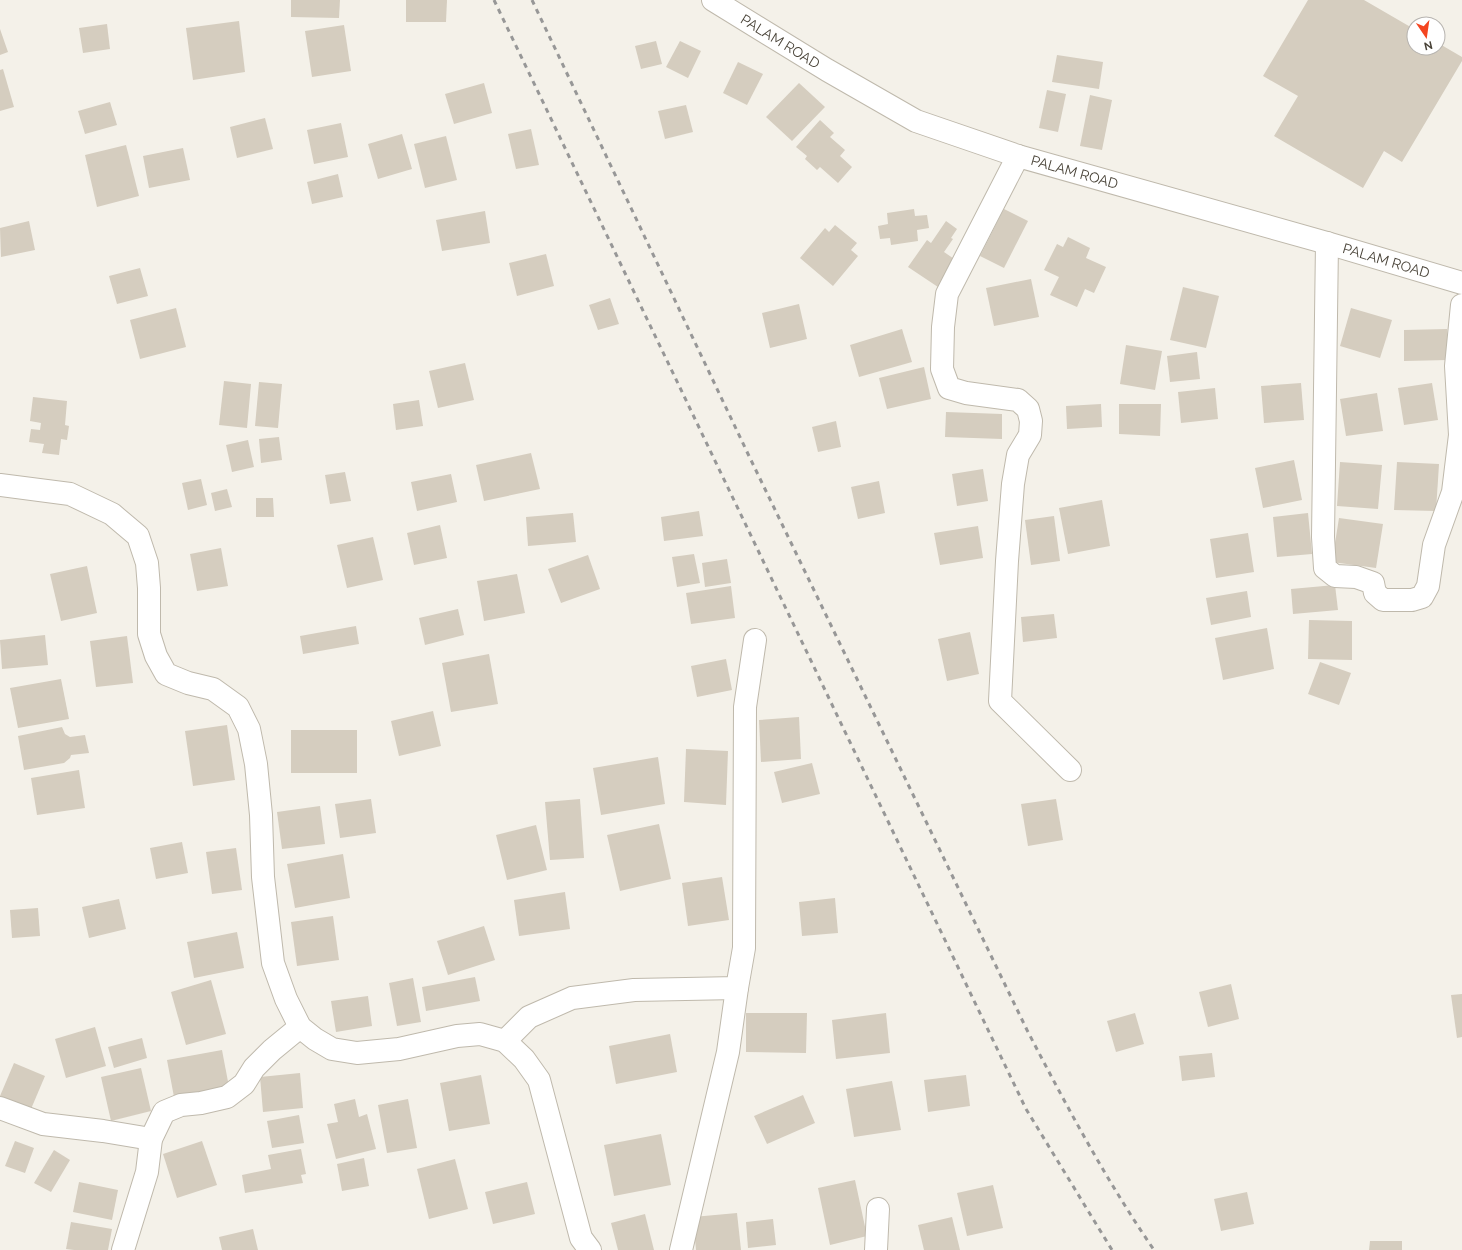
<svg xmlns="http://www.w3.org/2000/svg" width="1462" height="1250" font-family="Raleway,sans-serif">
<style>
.building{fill:#d5cdbf}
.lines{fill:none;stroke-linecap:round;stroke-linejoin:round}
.minor-casing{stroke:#bfb9ac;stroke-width:24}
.minor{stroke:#fff;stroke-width:22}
.rail{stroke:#979797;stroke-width:3;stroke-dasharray:5 5;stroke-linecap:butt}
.labels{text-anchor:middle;stroke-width:3.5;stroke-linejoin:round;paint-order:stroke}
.street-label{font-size:14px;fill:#484237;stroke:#fff}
</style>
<rect width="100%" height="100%" fill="#f4f1e9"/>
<g class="building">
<path d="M291 0H340L339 18 291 17Z"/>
<path d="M406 0H447L446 22H406Z"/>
<path d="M1308 0H1364L1414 29V48H1438V43L1462 57V61L1402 162 1384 151 1363 188 1274 136 1298 96 1263 76Z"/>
<path d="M239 21 245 72 193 80 186 28Z"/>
<path d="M107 24 110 49 83 53 79 28Z"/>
<path d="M344 25 351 71 312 77 305 31Z"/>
<path d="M0 29 8 52 0 55Z"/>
<path d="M656 41 662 64 641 69 635 46Z"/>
<path d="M680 41 701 51 688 78 666 67Z"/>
<path d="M1057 55 1103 62 1099 89 1052 82Z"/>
<path d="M738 62 763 74 747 105 723 93Z"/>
<path d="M3 69 14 107 0 111V70Z"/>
<path d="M484 83 492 113 454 124 445 94Z"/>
<path d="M799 83 825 107 792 141 766 117Z"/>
<path d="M1047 90 1066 94 1058 132 1039 128Z"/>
<path d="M1090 95 1112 100 1102 150 1080 146Z"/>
<path d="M110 102 117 125 85 134 78 111Z"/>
<path d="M686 105 693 132 665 139 658 111Z"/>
<path d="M265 118 273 149 237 158 230 127Z"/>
<path d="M820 120 834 133 830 137 845 150 840 156 852 167 838 183 820 167 817 170 805 159 807 156 796 147Z"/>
<path d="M341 123 348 157 314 164 307 130Z"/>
<path d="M531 129 539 165 516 169 508 134Z"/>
<path d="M402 134 412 169 378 179 368 144Z"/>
<path d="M446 136 457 180 425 188 414 144Z"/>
<path d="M126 145 139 196 97 207 85 155Z"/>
<path d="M183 148 190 180 149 188 143 156Z"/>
<path d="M338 174 343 197 312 204 307 182Z"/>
<path d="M914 209 915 216 927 215 929 228 917 230 918 241 891 245 890 238 880 239 878 226 888 224 887 213Z"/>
<path d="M1004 209 1028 221 1004 268 980 256Z"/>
<path d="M485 211 490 243 442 251 436 220Z"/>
<path d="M29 221 35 250 1 257 0 228Z"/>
<path d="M946 221 957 229 951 238 953 239 944 252 960 263 941 289 908 267 927 240 931 243Z"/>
<path d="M835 225 857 243 851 250 858 256 833 286 800 258 825 228 829 232Z"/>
<path d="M1068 237 1090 248 1086 258 1106 267 1094 293 1085 289 1077 307 1050 295 1059 277 1044 270 1057 244 1063 247Z"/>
<path d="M546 254 554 286 517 296 509 263Z"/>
<path d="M140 268 148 296 117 304 109 276Z"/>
<path d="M1031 279 1039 317 994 326 986 288Z"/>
<path d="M1183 287 1219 296 1206 348 1170 340Z"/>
<path d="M610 298 619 324 598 330 589 305Z"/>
<path d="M799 304 807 339 770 348 762 313Z"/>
<path d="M176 308 186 347 140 359 130 320Z"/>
<path d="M1351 308 1392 320 1380 358 1340 346Z"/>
<path d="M902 329 912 362 859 377 850 345Z"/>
<path d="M1447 329 1448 360 1404 361V330Z"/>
<path d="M1126 345 1162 351 1155 390 1120 384Z"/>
<path d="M1197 352 1200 379 1170 382 1167 356Z"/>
<path d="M465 363 474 400 438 408 429 371Z"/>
<path d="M924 367 931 399 887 409 879 378Z"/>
<path d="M224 381 251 384 247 428 219 425Z"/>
<path d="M259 382 282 384 278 428 255 426Z"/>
<path d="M1301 383 1304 420 1264 423 1261 386Z"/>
<path d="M1432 383 1438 420 1404 425 1398 388Z"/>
<path d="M1215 388 1218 419 1181 423 1178 392Z"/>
<path d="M1377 393 1383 431 1346 436 1340 399Z"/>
<path d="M33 397 67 401 65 425 69 426 67 440 61 439 59 455 42 453 44 444 29 442 31 429 40 430 41 423 30 421Z"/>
<path d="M419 400 423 426 396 430 393 404Z"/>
<path d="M1101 404 1102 427 1067 429 1066 406Z"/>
<path d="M1119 404H1161L1160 436 1119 434Z"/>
<path d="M946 412 1002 414V439L945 437Z"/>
<path d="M836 421 841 447 818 452 812 427Z"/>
<path d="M279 437 282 460 261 463 259 439Z"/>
<path d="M248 440 254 467 232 472 226 445Z"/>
<path d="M531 453 540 489 484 501 476 465Z"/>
<path d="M1294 460 1302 500 1263 508 1255 468Z"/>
<path d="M1340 462 1382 465 1378 509 1337 506Z"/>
<path d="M1397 462 1439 464 1436 511 1394 510Z"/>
<path d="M983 469 988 501 957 506 952 474Z"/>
<path d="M345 472 351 501 330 504 325 475Z"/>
<path d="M451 474 457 502 417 511 411 482Z"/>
<path d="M201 479 207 505 188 510 182 483Z"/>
<path d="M879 481 885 513 858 519 851 487Z"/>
<path d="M227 489 232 507 215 511 211 493Z"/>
<path d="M256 498H273L274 517H256Z"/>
<path d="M1102 500 1110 546 1068 554 1059 508Z"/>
<path d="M699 511 703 536 664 541 661 517Z"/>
<path d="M573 513 576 542 528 546 526 517Z"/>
<path d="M1308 513 1312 554 1277 557 1273 517Z"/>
<path d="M1054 516 1060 561 1031 565 1025 520Z"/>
<path d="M1339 518 1383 524 1376 568 1332 562Z"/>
<path d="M440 525 447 558 414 565 407 533Z"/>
<path d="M978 526 983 558 940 565 934 533Z"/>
<path d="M1248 533 1254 572 1216 578 1210 539Z"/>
<path d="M373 537 383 580 347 588 337 545Z"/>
<path d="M221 548 228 586 197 591 190 554Z"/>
<path d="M694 554 700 583 677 587 672 557Z"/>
<path d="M588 555 600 589 561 603 548 569Z"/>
<path d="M727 559 731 583 705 587 702 563Z"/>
<path d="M87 566 97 613 61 621 50 574Z"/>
<path d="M517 574 525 613 484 621 477 581Z"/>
<path d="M1335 585 1338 610 1293 614 1291 589Z"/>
<path d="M731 586 735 618 691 624 686 593Z"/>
<path d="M1247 591 1251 617 1211 625 1206 598Z"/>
<path d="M458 609 464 635 425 645 419 618Z"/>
<path d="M1054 614 1057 638 1023 642 1021 617Z"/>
<path d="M1309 620 1352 621V660L1308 659Z"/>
<path d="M356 626 359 644 303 654 300 636Z"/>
<path d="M1267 628 1274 669 1223 680 1215 638Z"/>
<path d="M970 632 979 674 947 681 938 639Z"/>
<path d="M45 635 48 665 2 669 0 640Z"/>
<path d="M127 636 133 683 96 687 90 641Z"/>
<path d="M489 654 498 704 451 712 442 663Z"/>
<path d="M726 659 732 690 697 697 691 666Z"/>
<path d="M1320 662 1351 673 1339 705 1308 694Z"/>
<path d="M61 679 69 719 18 728 10 688Z"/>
<path d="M433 711 441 746 399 756 391 721Z"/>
<path d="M799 717 801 759 761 762 759 720Z"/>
<path d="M227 725 235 780 193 786 185 731Z"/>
<path d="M62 727 65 734 70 737 85 735 89 753 71 755 70 758 64 763 24 770 18 736Z"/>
<rect x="291" y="730" width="66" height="43"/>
<path d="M686 749 728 751 726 805 684 802Z"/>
<path d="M658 757 665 804 601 815 593 768Z"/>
<path d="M812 763 820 794 782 803 774 772Z"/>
<path d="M79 770 85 808 37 815 31 778Z"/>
<path d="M371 799 376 833 340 838 335 804Z"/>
<path d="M580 799 584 858 550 860 545 802Z"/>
<path d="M1056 799 1063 840 1028 846 1021 804Z"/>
<path d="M320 806 325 844 282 849 277 812Z"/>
<path d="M659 824 671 879 620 891 607 835Z"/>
<path d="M536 825 547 870 507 880 496 835Z"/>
<path d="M182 842 188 873 156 879 150 848Z"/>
<path d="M236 848 242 890 212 894 206 852Z"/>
<path d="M343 854 350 898 295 908 287 864Z"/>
<path d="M722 877 729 920 688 926 682 883Z"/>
<path d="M565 892 570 929 519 936 514 900Z"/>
<path d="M835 898 838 933 802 936 799 902Z"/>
<path d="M119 899 126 929 89 938 82 907Z"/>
<path d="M38 908 40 936 12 938 10 910Z"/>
<path d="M333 916 339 960 297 966 291 922Z"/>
<path d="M484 926 495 960 448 975 437 941Z"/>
<path d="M237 932 244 968 194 978 187 942Z"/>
<path d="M475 977 480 1001 426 1011 422 987Z"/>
<path d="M413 978 421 1022 397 1026 389 983Z"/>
<path d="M211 980 226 1034 186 1045 171 992Z"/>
<path d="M1231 984 1239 1019 1208 1027 1199 992Z"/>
<path d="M1462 994V1037L1457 1038 1451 995Z"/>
<path d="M368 996 372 1026 336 1032 331 1001Z"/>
<path d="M746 1013H807L806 1053 746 1052Z"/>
<path d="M886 1013 890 1053 836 1059 832 1020Z"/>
<path d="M1135 1013 1144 1044 1116 1052 1107 1021Z"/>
<path d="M95 1027 106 1066 66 1078 55 1039Z"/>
<path d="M670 1034 677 1072 616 1084 609 1046Z"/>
<path d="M142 1038 147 1058 114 1068 108 1047Z"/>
<path d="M222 1050 229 1087 174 1097 167 1060Z"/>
<path d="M1212 1053 1215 1077 1182 1081 1179 1056Z"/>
<path d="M14 1063 45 1076 31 1109 0 1096Z"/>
<path d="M141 1068 151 1111 111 1121 101 1077Z"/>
<path d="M300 1073 303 1108 263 1112 260 1077Z"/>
<path d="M481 1075 490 1124 449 1131 440 1083Z"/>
<path d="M966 1075 970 1106 928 1112 924 1080Z"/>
<path d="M892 1081 901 1130 854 1137 846 1089Z"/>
<path d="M803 1095 815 1123 767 1144 754 1116Z"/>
<path d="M355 1099 359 1117 367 1114 376 1149 336 1159 327 1124 338 1122 334 1104Z"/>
<path d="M408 1099 417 1148 387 1153 378 1105Z"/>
<path d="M299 1115 304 1143 272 1148 267 1121Z"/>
<path d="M661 1134 671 1185 614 1196 604 1145Z"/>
<path d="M15 1141 34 1148 25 1173 5 1166Z"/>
<path d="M202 1141 217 1185 177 1198 163 1154Z"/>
<path d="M301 1149 306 1174 301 1175 303 1183 245 1193 242 1175 271 1169 268 1155Z"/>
<path d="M54 1150 70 1160 51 1192 34 1183Z"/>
<path d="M364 1158 369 1186 342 1191 337 1164Z"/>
<path d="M455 1159 468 1209 429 1219 417 1169Z"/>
<path d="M855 1180 867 1236 830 1245 818 1188Z"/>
<path d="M79 1182 118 1190 112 1220 73 1212Z"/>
<path d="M527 1182 535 1214 493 1224 485 1192Z"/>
<path d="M993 1185 1003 1228 967 1236 957 1193Z"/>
<path d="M1247 1192 1254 1224 1221 1231 1214 1199Z"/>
<path d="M737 1213 741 1250H696L693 1217Z"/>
<path d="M645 1214 654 1250H618L611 1223Z"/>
<path d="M952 1217 960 1250H924L918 1225Z"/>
<path d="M773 1219 776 1245 748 1248 746 1222Z"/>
<path d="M71 1222 112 1229 108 1250H74L66 1249Z"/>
<path d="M253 1229 258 1250H222L219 1237Z"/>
<path d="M1370 1241H1402V1250H1369Z"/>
</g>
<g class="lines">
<defs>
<g id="minor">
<path id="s1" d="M713 0 827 70 916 121 1018 156 1327 243 1462 283"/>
<path d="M1018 156 947 294 943 327 942 369 949 388 966 393 1018 400 1028 409 1031 421 1030 435 1018 455 1013 484 1007 561 1000 701 1070 770"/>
<path d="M1327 243 1323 537 1325 568 1335 576 1356 577 1373 583 1375 593 1383 600H1412L1422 597 1428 586 1434 545 1453 492 1460 435 1456 366 1462 305"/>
<path d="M0 485 70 494 112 514 138 536 147 563 149 588V634L156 656 166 674 188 683 213 689 238 707 249 729 256 764 261 815 263 877 273 963 286 999 300 1027 315 1039 332 1049 357 1053 399 1049 457 1036 480 1034 505 1041 524 1059 539 1080 581 1238 590 1250"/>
<path d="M505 1041 529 1017 572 998 634 990 737 988 744 948 745 707 755 640"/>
<path d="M0 1108 43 1124 103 1131 151 1139"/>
<path d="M123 1250 147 1172 151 1139 164 1112 181 1105 201 1103 227 1097 244 1084 254 1068 272 1050 300 1027"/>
<path d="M681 1250 728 1052 737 988"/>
<path d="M876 1250 878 1209"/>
</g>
</defs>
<use href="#minor" class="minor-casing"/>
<use href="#minor" class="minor"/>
<g class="rail">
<path d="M494 0 1026 1109 1112 1250"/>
<path d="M532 0 749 456 1027 1030C1066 1105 1106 1180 1154 1250"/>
</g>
</g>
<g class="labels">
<g class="street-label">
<text dy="5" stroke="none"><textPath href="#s1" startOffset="79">PALAM ROAD</textPath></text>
<text dy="5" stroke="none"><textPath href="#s1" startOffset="403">PALAM ROAD</textPath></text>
<text dy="5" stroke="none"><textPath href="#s1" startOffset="727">PALAM ROAD</textPath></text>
</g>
</g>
<g transform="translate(1426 36) rotate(167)"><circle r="19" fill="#ffffff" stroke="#b6b3af"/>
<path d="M0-3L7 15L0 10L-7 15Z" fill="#f44520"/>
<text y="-6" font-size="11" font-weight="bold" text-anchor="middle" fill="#484237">N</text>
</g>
</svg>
